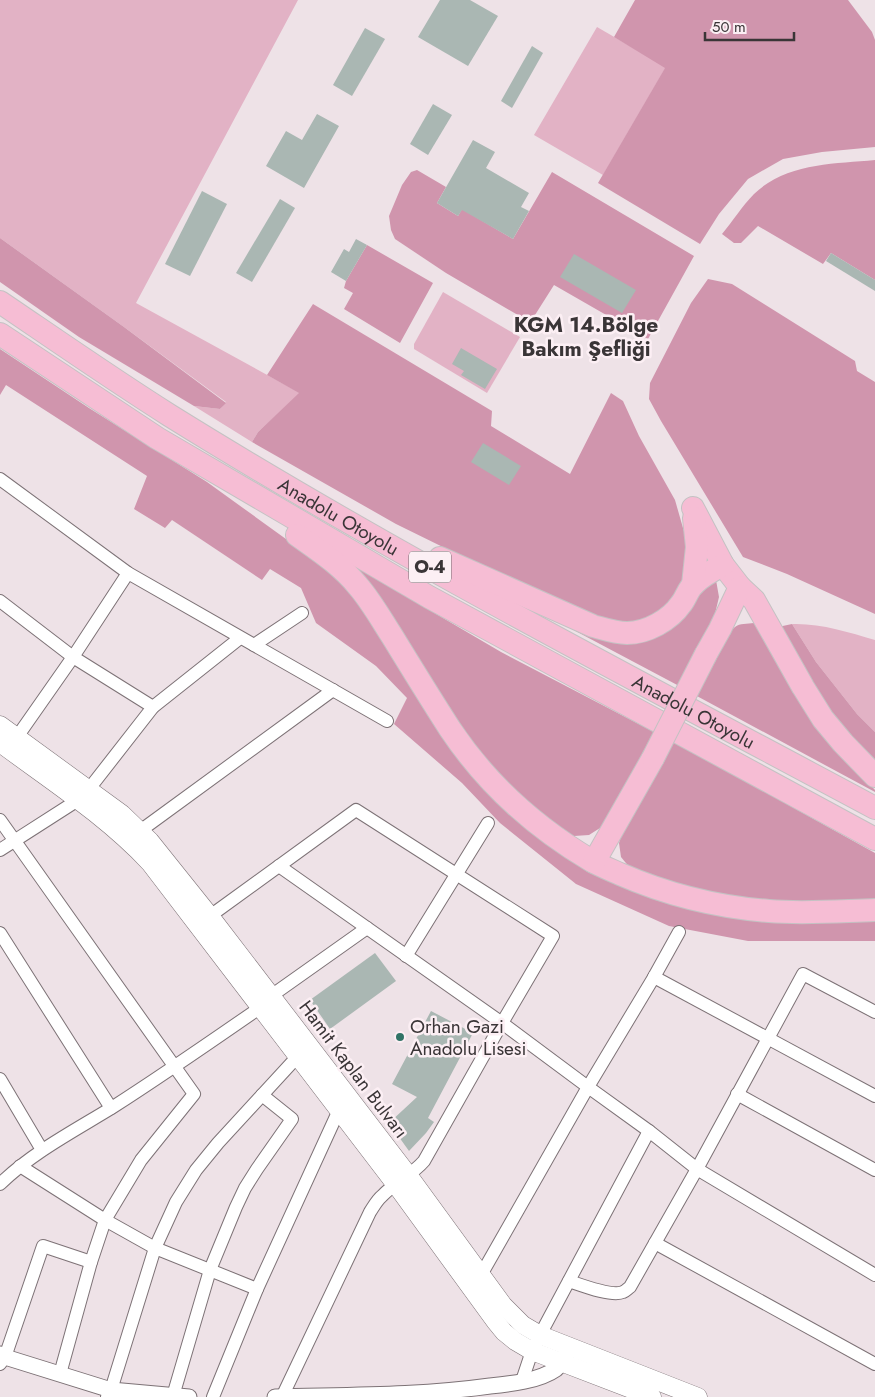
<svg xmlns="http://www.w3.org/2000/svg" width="875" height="1397" font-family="Jost,sans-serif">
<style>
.green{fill:#e2b2c5}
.forest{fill:#d095ad}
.building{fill:#aab7b3}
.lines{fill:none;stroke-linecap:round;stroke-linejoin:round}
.minor-casing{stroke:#7d7276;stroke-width:14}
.tertiary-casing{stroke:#7d7276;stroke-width:17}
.secondary-casing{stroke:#7d7276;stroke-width:19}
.motorway-casing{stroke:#c4c2c3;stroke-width:24}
.minor{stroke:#fff;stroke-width:12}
.tertiary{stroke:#fff;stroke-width:15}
.secondary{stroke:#fff;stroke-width:18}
.motorway{stroke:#f6bdd4;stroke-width:22}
.motorway-bridge-casing{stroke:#c4c2c3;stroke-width:24;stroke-linecap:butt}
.motorway-bridge{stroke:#f6bdd4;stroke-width:22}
.poi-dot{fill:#307366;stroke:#fceff4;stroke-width:2}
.labels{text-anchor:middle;stroke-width:5;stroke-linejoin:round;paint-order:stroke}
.shield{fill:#fceff4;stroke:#746d70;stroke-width:1}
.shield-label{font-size:18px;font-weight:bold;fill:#3a3537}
.street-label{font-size:19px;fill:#3a3537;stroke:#fceff4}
.poi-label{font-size:19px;fill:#3a3537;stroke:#fceff4;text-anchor:start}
.quarter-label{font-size:21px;font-weight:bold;fill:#3a3537;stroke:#fceff4}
</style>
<rect width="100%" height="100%" fill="#eee2e7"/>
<g class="green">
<path d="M0 0H298L136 303 300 393 258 432 252 442 194 406 220 409 226 402 124 327 0 238Z"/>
<path d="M597 27 666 67 603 175 534 135Z"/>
<path d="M443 292 520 337 487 393 414 349V344Z"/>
<path d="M792 624C820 623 848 632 875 640V732L857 714 816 662Z"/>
</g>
<g class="forest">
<path d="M635 0H848L872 32 875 40V147L822 152 783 159 748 179 719 214 700 244 598 183 665 68 614 37Z"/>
<path d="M875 160V280L831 253 823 264 758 226 741 243H734L722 234C733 221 742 206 754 194 786 163 833 164 875 160Z"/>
<path d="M417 170 446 187 437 203 458 216 462 209 513 239 552 172 694 256 648 339 554 285 535 315 523 318 446 273 395 239 391 230 389 216 402 185 411 172Z"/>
<path d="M0 238 124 327 226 403 220 409 194 406 79 337 0 282Z"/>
<path d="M367 245 433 283 400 343 344 309 353 293 344 288 346 281Z"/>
<path d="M708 279 732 284 855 361 857 371 875 382V614L787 574 743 557 661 421 649 399 650 383 691 303Z"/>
<path d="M313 304 492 411 491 426 570 474 611 393 623 401 639 436 675 500 685 535 689 555 687 574 670 604 652 618 636 622 614 623 520 585 396 524 252 442 258 432 299 393 267 375Z"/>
<path d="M0 349 89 408 207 482 347 583 467 763 632 886 875 917V941H748L669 926 576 884 500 823 462 783 394 724 407 698 376 666 316 623 301 588 270 569 262 580 172 520 165 528 134 509 147 476 6 385 0 395Z"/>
<path d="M351 564 501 652 656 733 610 816 600 828 589 835 574 836 560 831 491 771Z"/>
<path d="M716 580 719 597 714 618 681 687 534 609 619 642Z"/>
<path d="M754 623 764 629 846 759 875 790V792L695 695C702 682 725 634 735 627 740 623 747 624 754 623Z"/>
<path d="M792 624 816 662 857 714 875 732V761L840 723 812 684 778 627Z"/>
<path d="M673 741 875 853V903L779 904 673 887 630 868 621 857 619 843 623 829Z"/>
</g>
<g class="building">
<path d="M440 0H470L498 16 468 66 418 37Z"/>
<path d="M365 28 385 39 352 96 333 85Z"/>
<path d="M532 46 543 53 512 108 501 101Z"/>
<path d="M433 104 452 115 428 155 410 144Z"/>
<path d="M317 114 339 126 304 188 266 166 286 131 302 140Z"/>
<path d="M473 140 495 152 486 168 529 193 521 207 529 211 513 239 462 210 458 216 437 203Z"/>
<path d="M202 191 227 204 190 276 165 264Z"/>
<path d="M280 199 295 208 252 282 236 273Z"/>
<path d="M356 239 367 245 346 281 331 272 344 249 349 252Z"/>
<path d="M831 253 875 280V291L826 261Z"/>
<path d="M574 254 636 290 622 313 560 277Z"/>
<path d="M461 348 497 369 485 389 461 375 464 371 452 364Z"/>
<path d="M483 443 521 466 509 485 471 462Z"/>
<path d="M375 953 396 981 330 1029 310 1000Z"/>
<path d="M431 1011 473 1033 428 1118 434 1122 426 1133 409 1151 389 1123 417 1097 392 1084Z"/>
</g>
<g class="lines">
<defs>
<g id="minor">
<path d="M0 479 128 573 387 721"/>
<path d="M0 601 73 657 153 707"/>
<path d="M254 645 302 613"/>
<path d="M17 737 73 657 128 573"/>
<path d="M0 820 194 1094 141 1160 105 1220 91 1262 60 1374"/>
<path d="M140 831 333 690"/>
<path d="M0 850 78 800 89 789 153 707 240 638"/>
<path d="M279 866 502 1023 588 1087 649 1131 697 1169 875 1275"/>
<path d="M210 916 356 810 553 936 502 1023 424 1161C412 1175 395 1182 382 1196 377 1200 374 1206 370 1212L282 1397"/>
<path d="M0 933 111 1108"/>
<path d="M406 956 488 823"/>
<path d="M654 977 875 1096"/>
<path d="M0 1079 42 1150"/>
<path d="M737 1094 875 1170"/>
<path d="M20 1166 105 1220 155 1248 257 1289"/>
<path d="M0 1184C33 1152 74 1131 113 1107 163 1075 212 1041 261 1007L271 996 367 928"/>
<path d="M655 1243 875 1364"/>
<path d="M481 1275 588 1087 654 977 679 932"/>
<path d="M569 1281C581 1285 612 1297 623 1292 626 1291 627 1289 630 1287L697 1169 803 974 875 1012"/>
<path d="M0 1364 5 1357 43 1246 91 1262"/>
<path d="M522 1381 532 1351 540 1335 649 1131"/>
<path d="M173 1396 210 1270 236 1207 245 1188 257 1169 292 1119 262 1095"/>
<path d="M107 1397 111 1390 155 1248 176 1202 196 1170 218 1143 298 1056"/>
<path d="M213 1397 257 1289 339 1110"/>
</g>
<g id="tertiary">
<path d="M0 1354 5 1357 111 1390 189 1397"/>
<path d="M275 1397C347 1395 418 1396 490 1386 510 1384 539 1381 556 1369 561 1365 564 1359 567 1353"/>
</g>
<g id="secondary">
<path d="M0 725 122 814 150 841 210 916 409 1176 503 1305 523 1325 540 1335 698 1397"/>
<path d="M0 743C51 781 106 816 150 863L396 1185 495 1321 504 1332 515 1341 532 1351 652 1397"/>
</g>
<g id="motorway">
<path id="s1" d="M0 302C56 340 112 379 169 415 397 557 638 681 875 808"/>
<path d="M0 334 157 438 429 597 875 839"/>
<path d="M693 508 723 565 740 587 754 600 803 687 823 719 843 743 875 776"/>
<path d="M297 535C318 550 341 565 358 586 371 601 381 619 392 636 411 667 430 698 450 729 486 783 536 828 592 861 601 866 611 870 620 874 668 895 716 907 769 911 804 914 840 911 875 910"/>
<path d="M440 558 593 626C604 629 616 633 627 633 647 633 670 620 681 604 686 598 688 589 694 584 702 576 713 570 723 565"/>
<path d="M693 585 697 547 694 518"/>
<path d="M706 654 720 629 740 587"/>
<path d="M594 862 653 758"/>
</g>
</defs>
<use href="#minor" class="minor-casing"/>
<use href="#tertiary" class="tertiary-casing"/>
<use href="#secondary" class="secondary-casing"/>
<use href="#motorway" class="motorway-casing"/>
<use href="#minor" class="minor"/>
<use href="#tertiary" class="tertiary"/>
<use href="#secondary" class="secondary"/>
<use href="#motorway" class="motorway"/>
<defs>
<path id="motorway-bridge" d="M653 758 706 654"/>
</defs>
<use href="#motorway-bridge" class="motorway-bridge-casing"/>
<use href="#motorway-bridge" class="motorway-bridge"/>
</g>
<circle class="poi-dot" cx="400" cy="1037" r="5"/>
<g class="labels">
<rect class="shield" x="409" y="551.5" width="42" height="31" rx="4"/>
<g class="shield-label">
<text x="430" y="573">O-4</text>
</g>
<g class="street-label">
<text dy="7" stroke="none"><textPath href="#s1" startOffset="401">Anadolu Otoyolu</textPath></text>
<text dy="7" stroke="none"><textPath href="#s1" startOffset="806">Anadolu Otoyolu</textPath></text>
<text transform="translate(354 1069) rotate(53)" y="7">Hamit Kaplan Bulvarı</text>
</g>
<g class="poi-label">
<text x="410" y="1033">Orhan Gazi<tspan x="410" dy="22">Anadolu Lisesi</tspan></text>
</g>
<g class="quarter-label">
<text x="586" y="332">KGM 14.Bölge<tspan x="586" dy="24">Bakım Şefliği</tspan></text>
</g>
</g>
<path d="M705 32v8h89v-8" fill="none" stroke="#3a3537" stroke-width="2.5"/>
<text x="712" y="32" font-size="15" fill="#3a3537" stroke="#fceff4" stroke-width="4" paint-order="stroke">50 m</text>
</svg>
